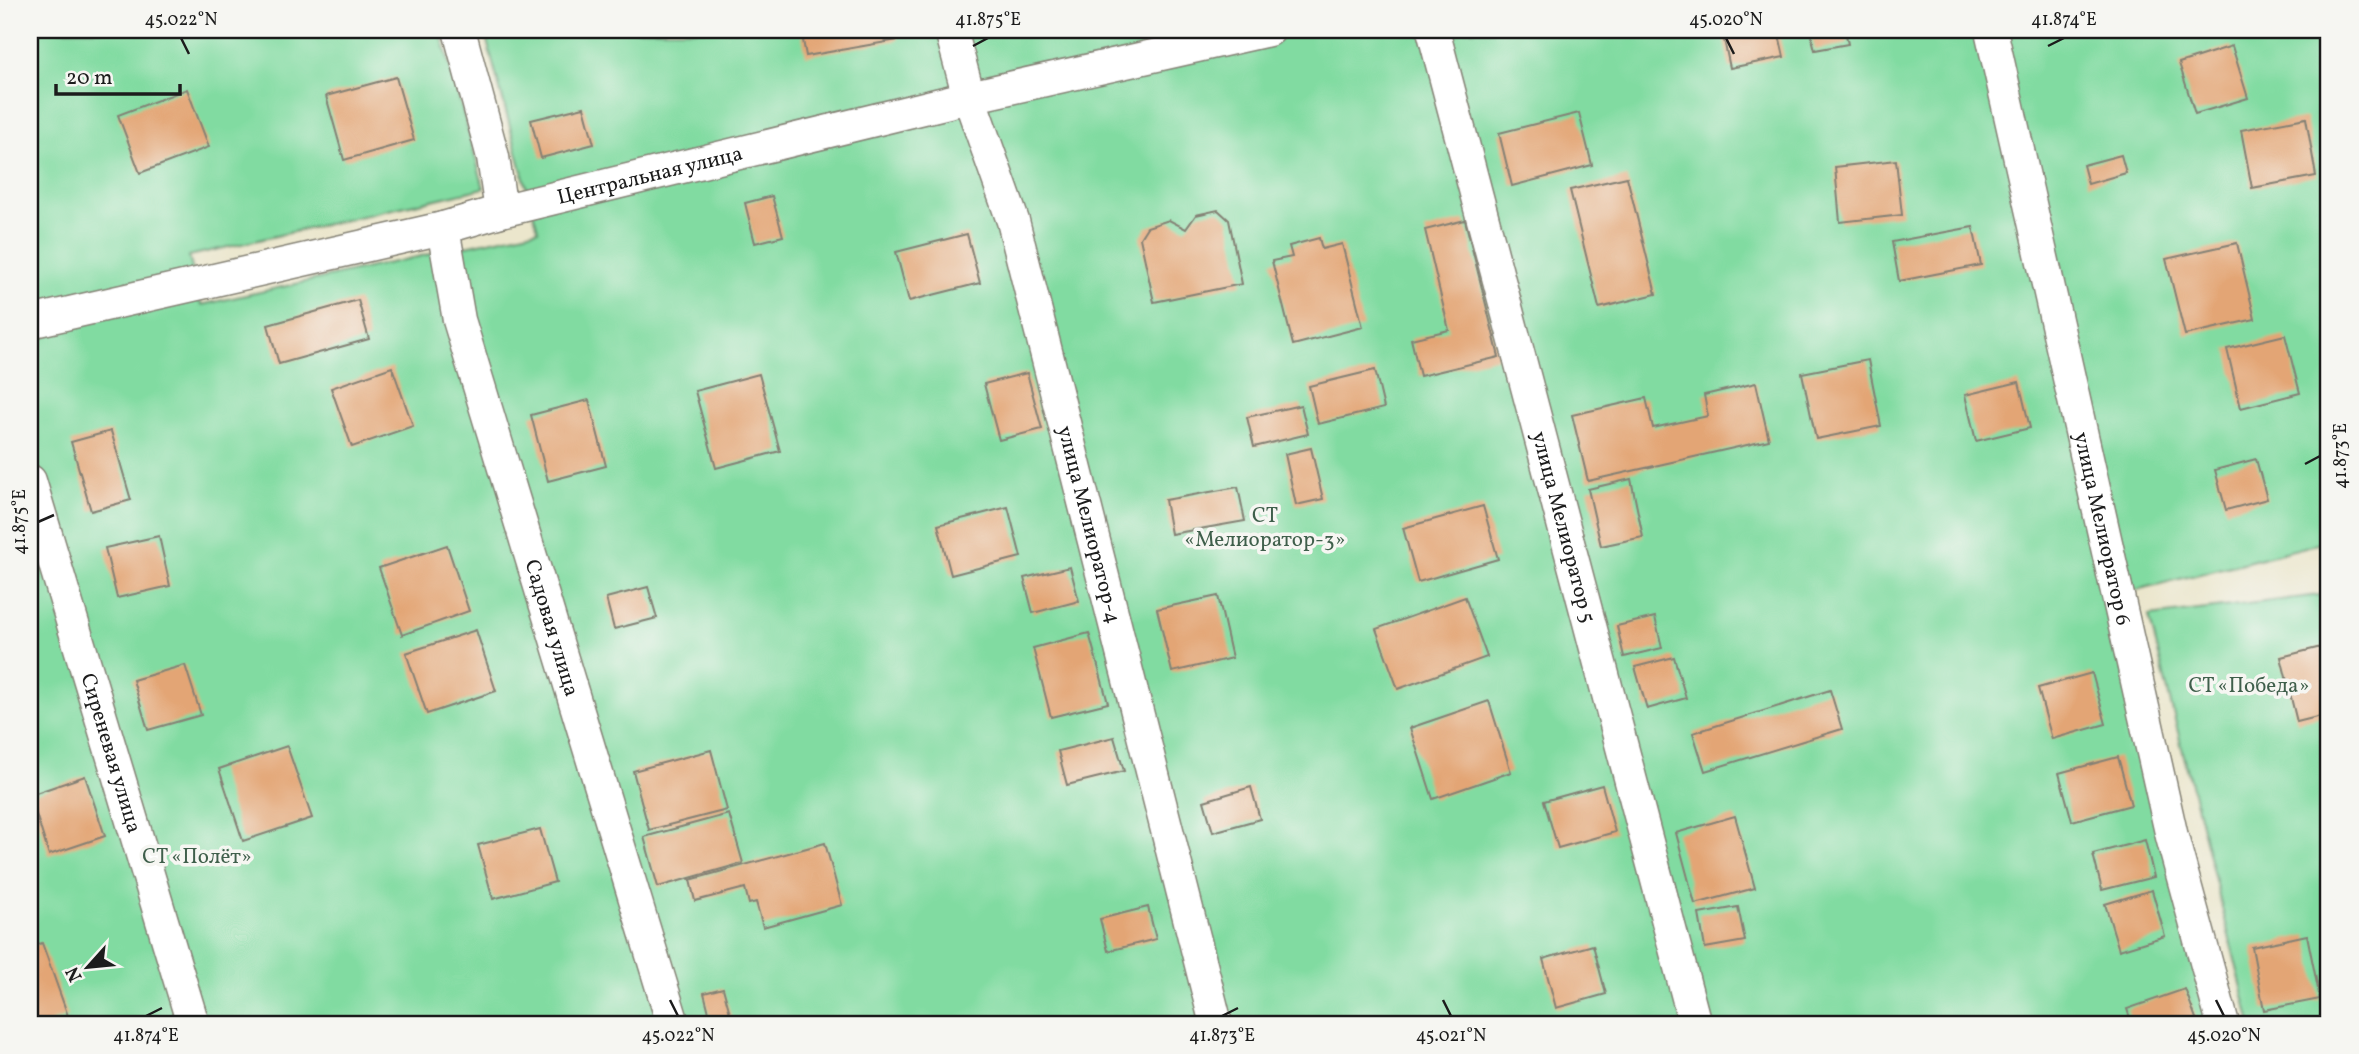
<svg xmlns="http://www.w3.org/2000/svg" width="2359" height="1054" font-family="Vollkorn,serif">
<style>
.green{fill:#81dba1;stroke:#4e7c5e;stroke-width:2}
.building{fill:#e3a574}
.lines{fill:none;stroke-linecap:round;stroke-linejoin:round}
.minor-casing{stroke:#848174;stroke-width:35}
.minor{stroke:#fff;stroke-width:32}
.ticks{fill:none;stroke:#1c1c1c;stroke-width:2.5}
.labels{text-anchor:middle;stroke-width:7;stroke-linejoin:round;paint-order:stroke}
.street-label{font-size:21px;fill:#1c1c1c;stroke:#f6f6f2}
.park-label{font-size:21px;fill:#3f5f4b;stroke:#f6f6f2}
.neatline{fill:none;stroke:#1c1c1c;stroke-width:2.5}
.ticks-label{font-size:18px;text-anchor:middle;fill:#1c1c1c}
</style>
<rect width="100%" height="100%" fill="#f6f6f2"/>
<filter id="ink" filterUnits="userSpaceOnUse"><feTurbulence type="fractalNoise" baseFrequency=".0143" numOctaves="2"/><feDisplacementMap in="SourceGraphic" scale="14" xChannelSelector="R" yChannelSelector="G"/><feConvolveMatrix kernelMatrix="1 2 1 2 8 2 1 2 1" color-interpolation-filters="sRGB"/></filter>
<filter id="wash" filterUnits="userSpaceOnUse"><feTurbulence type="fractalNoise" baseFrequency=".00686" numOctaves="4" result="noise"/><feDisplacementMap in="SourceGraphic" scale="28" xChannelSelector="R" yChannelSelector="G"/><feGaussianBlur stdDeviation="1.57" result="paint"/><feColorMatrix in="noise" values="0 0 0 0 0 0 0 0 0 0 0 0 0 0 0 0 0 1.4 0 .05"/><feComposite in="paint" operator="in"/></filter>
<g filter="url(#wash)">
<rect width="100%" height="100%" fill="#ebe6cc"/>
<g class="green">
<path d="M30 30H440L484 188 189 256 201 305 538 230 484 30H2329V541L2105 598 2218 1024H30Z"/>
<path d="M2329 594V1024H2251L2149 616Z"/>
</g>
<g id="blocks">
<g class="building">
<path d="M801 30H896L898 40 806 56Z"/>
<path d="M1722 30H1778L1784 57 1730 68Z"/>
<path d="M1810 30H1845L1848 44 1815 50Z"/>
<path d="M2232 46 2248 98 2195 114 2179 63Z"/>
<path d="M396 77 414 140 344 160 326 96Z"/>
<path d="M187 89 209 147 140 173 118 115Z"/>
<path d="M584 107 594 144 541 158 531 120Z"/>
<path d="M1579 113 1592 165 1512 186 1499 133Z"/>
<path d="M30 118 38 145 30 147Z"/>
<path d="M2306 118 2316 176 2252 188 2241 130Z"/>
<path d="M2121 155 2126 173 2088 184 2083 165Z"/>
<path d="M1896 160 1902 215 1840 222 1835 167Z"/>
<path d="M1627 177 1656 294 1599 308 1570 190Z"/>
<path d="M772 196 783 236 755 243 745 203Z"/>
<path d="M1218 210 1229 220 1242 284 1154 302 1140 238 1147 227 1169 220 1186 229 1196 215Z"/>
<path d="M1465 220 1499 357 1420 376 1411 339 1449 330 1425 230Z"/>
<path d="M1973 227 1981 265 1899 281 1892 242Z"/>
<path d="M967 234 980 283 909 301 896 252Z"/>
<path d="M1319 238 1322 249 1342 244 1363 327 1293 345 1272 261 1292 257 1289 246Z"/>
<path d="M2237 243 2255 319 2185 335 2166 259Z"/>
<path d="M358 300 369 339 279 364 268 325Z"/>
<path d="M2285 335 2300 393 2241 408 2227 349Z"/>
<path d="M1868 360 1881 426 1816 439 1802 373Z"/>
<path d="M392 367 413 426 352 447 331 388Z"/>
<path d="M1375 370 1384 408 1318 424 1309 386Z"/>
<path d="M1027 373 1042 429 999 440 984 384Z"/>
<path d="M759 374 780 451 716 468 695 391Z"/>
<path d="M2019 382 2030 428 1976 441 1965 395Z"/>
<path d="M1756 383 1769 440 1588 481 1572 415 1646 398 1653 428 1708 416 1704 395Z"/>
<path d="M589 400 606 466 548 481 531 415Z"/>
<path d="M1301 405 1308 434 1254 447 1247 417Z"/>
<path d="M111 431 131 500 91 511 71 442Z"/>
<path d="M1311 448 1323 499 1296 505 1285 454Z"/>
<path d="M2256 459 2267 499 2226 510 2215 470Z"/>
<path d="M1631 479 1643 537 1601 546 1588 489Z"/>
<path d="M1238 487 1245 521 1171 534 1165 500Z"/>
<path d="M1483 506 1498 559 1418 582 1403 528Z"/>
<path d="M1008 507 1021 557 951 575 938 525Z"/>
<path d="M159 536 170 586 117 598 105 548Z"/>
<path d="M447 545 469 611 402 635 379 568Z"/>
<path d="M1070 567 1079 601 1033 613 1024 578Z"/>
<path d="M648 587 657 618 614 629 606 598Z"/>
<path d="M1218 596 1232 658 1172 672 1157 609Z"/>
<path d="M1465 597 1487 657 1398 689 1376 629Z"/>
<path d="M1655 617 1662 648 1624 657 1617 626Z"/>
<path d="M476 630 496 691 427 714 406 653Z"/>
<path d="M1089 633 1108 703 1051 717 1033 648Z"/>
<path d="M2329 645V714L2297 722 2281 657Z"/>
<path d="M1674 657 1686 698 1647 709 1635 667Z"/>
<path d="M185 665 201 715 148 730 133 680Z"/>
<path d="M2092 673 2106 724 2052 739 2038 688Z"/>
<path d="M1830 690 1842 729 1705 771 1693 733Z"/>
<path d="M1489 701 1511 772 1433 799 1410 728Z"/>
<path d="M1114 737 1124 771 1067 785 1058 751Z"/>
<path d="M287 746 312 818 243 841 219 769Z"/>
<path d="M711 750 727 810 649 830 633 771Z"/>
<path d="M2118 757 2131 805 2072 821 2059 773Z"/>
<path d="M85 776 105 836 49 855 30 795Z"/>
<path d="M1602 785 1615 832 1558 848 1544 801Z"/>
<path d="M1251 787 1260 819 1213 832 1204 801Z"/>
<path d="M729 814 743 863 658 887 644 837Z"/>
<path d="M1735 816 1755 888 1695 904 1676 833Z"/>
<path d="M540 829 555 882 493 899 478 845Z"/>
<path d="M2145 840 2154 877 2102 890 2093 854Z"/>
<path d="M825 843 842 905 763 927 756 902 749 904 745 888 695 901 690 880Z"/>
<path d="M2152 890 2165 936 2119 950 2105 904Z"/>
<path d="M1148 907 1156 939 1108 951 1100 919Z"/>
<path d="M1738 907 1745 941 1705 948 1699 914Z"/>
<path d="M2307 935 2320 999 2264 1010 2252 947Z"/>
<path d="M42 943 68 1016 45 1024H30V947Z"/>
<path d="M1593 945 1606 994 1556 1008 1543 959Z"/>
<path d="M723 988 733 1024H712L704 993Z"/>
<path d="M2185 989 2198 1024H2132L2127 1009Z"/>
</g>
</g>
</g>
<g filter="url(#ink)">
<use href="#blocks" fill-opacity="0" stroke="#848174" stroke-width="2"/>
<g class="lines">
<defs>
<g id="minor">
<path d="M459 30 493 157 501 211"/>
<path id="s1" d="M951 30 969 97 1013 221 1216 1024"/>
<path id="s2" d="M1433 30 1695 1024"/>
<path id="s3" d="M1991 30 2172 837 2223 1024"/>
<path id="s4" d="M443 228 459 320 673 1024"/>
<path id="s5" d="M30 322 443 228 501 211 969 97 1269 30"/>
<path id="s6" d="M30 481 193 1024"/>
</g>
</defs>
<use href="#minor" class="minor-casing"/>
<use href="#minor" class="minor"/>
</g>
</g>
<path class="ticks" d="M181 38 189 54M1726 38 1734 54M973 46 988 38M2048 46 2064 38M2305 464 2320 456M38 522 54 515M670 1000 678 1016M1443 1000 1451 1016M2216 1000 2224 1016M146 1016 162 1008M1222 1016 1238 1008"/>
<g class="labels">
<g class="street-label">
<text dy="7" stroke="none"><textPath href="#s5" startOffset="637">Центральная улица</textPath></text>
<text dy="7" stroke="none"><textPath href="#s1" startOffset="514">улица Мелиоратор-4</textPath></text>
<text dy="7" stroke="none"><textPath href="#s2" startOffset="514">улица Мелиоратор 5</textPath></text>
<text dy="7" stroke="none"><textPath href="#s3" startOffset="511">улица Мелиоратор 6</textPath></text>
<text dy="7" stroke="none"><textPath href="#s4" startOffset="415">Садовая улица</textPath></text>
<text dy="7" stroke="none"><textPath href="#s6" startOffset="284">Сиреневая улица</textPath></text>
</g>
<g class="park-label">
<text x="1265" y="522">СТ<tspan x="1265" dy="24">«Мелиоратор-3»</tspan></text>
<text x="2249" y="692">СТ «Победа»</text>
<text x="197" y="863">СТ «Полёт»</text>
</g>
</g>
<rect width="2359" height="1054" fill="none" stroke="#f6f6f2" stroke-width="77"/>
<g transform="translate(88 967) rotate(243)" stroke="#f6f6f2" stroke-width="5" paint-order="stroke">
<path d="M0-5L12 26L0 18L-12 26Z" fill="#1c1c1c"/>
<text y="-10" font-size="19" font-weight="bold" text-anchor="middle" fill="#1c1c1c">N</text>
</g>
<path d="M56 84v10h124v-10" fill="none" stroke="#1c1c1c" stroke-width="3.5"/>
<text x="66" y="84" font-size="21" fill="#1c1c1c" stroke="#f6f6f2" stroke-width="5" paint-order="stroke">20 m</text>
<rect x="38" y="38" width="2282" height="978" class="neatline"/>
<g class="ticks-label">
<text x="181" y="25">45.022°N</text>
<text x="988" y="25">41.875°E</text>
<text x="1726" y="25">45.020°N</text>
<text x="2064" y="25">41.874°E</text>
<text transform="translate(2340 456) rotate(-90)" y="6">41.873°E</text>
<text transform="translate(19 522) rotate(-90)" y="6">41.875°E</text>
<text x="146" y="1041">41.874°E</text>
<text x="678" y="1041">45.022°N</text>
<text x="1222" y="1041">41.873°E</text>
<text x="1451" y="1041">45.021°N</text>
<text x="2224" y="1041">45.020°N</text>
</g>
</svg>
